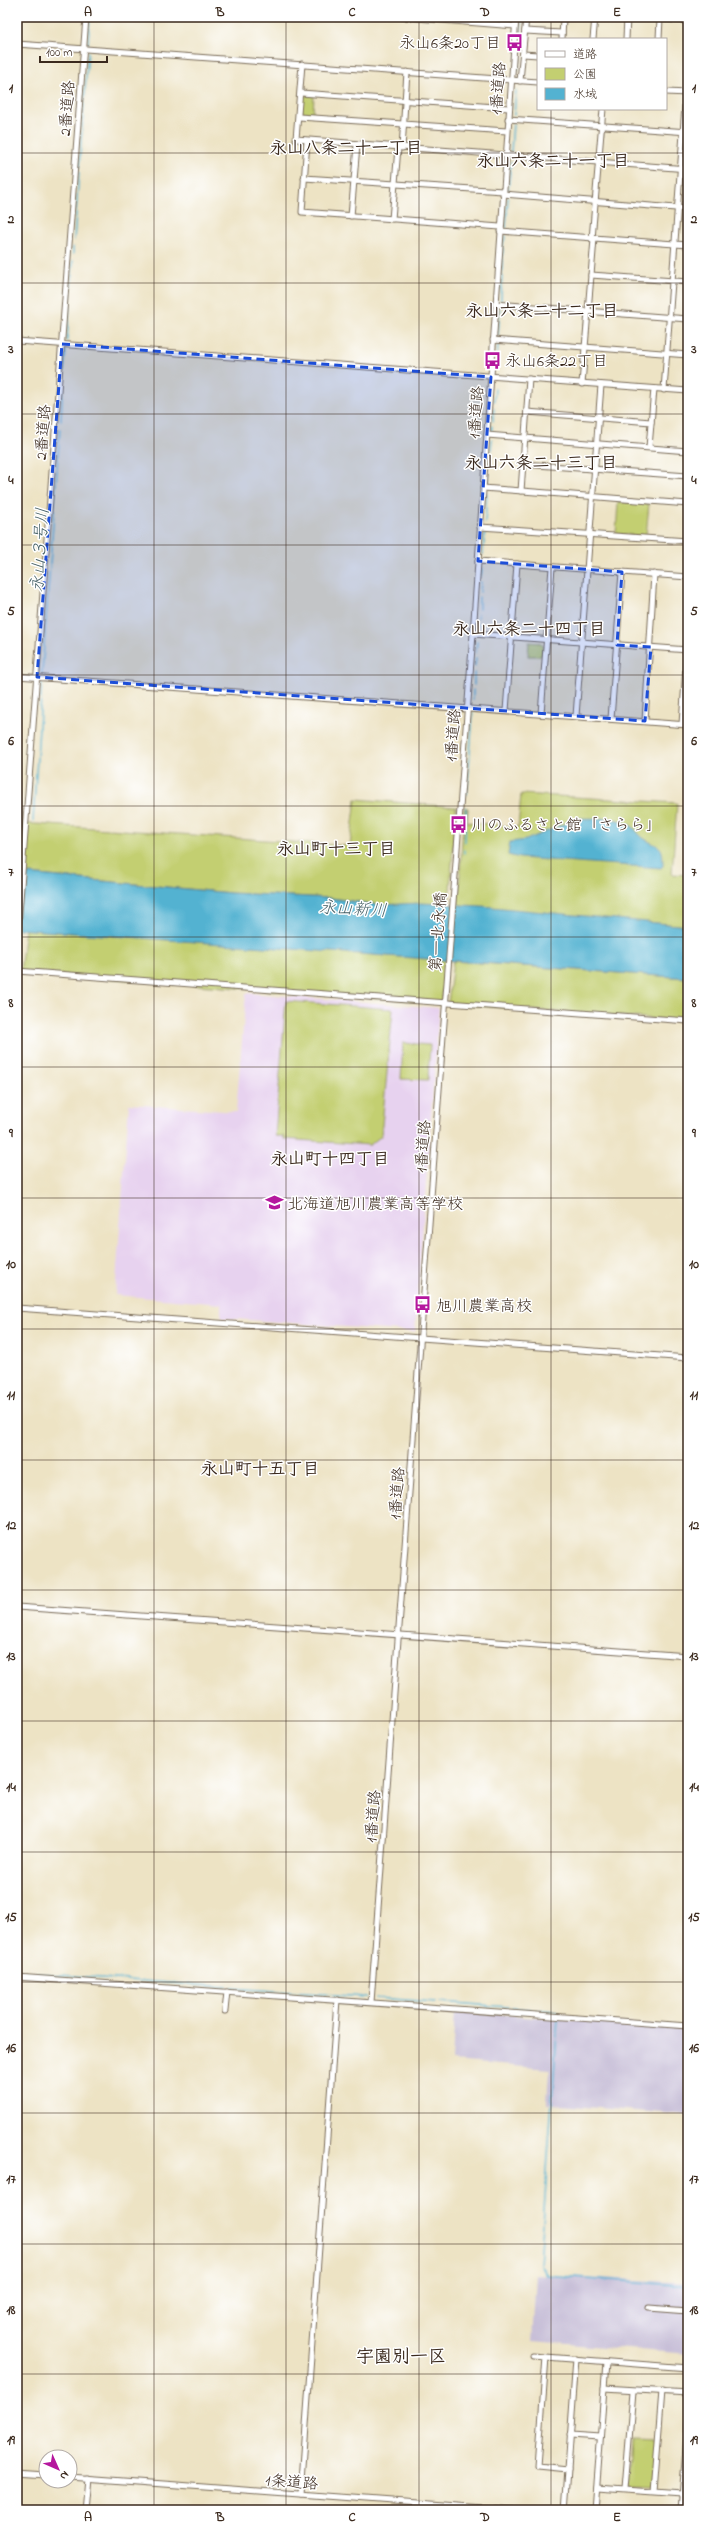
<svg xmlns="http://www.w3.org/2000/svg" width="705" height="2527" font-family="'Indie Flower','Klee One',sans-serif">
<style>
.built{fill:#e7d2ef}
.industrial{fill:#c8bfd8}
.green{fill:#c3cf71;stroke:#7f7c48}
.water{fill:#53b2d1;stroke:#476e78}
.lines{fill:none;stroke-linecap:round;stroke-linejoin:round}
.stream{stroke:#53b2d1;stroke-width:1.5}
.minor-casing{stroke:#796b58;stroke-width:7}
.minor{stroke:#fff;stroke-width:5}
.marked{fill:#1d4ed8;fill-opacity:0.2;stroke:#1d4ed8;stroke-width:3;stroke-dasharray:8 5;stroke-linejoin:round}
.grid{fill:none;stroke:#3b2a1e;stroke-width:1;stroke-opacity:0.55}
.labels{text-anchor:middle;stroke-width:3;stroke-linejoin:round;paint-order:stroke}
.poi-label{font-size:16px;fill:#3b2a1e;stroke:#fff;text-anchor:start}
.street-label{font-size:16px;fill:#3b2a1e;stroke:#fff}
.neighbourhood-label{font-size:17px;font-weight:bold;fill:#3b2a1e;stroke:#fff}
.water-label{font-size:17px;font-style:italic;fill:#456066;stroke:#fff}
.quarter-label{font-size:18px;font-weight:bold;fill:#3b2a1e;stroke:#fff}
.neatline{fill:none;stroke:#3b2a1e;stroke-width:1.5}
.grid-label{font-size:13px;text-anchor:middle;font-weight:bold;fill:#3b2a1e}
</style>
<rect width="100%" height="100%" fill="#fff"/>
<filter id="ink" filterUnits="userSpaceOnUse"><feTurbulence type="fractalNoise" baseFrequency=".025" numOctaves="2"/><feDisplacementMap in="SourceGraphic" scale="8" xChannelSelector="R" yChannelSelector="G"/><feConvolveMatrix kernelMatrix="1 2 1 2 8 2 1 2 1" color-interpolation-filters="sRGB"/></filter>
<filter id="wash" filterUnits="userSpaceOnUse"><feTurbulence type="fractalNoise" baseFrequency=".012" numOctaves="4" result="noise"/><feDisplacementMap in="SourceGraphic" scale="16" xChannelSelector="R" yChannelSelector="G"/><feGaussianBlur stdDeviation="0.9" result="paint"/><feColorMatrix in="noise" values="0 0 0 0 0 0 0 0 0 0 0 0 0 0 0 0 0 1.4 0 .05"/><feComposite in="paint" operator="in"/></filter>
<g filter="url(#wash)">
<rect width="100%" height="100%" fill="#ede3c4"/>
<path class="built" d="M246 993 439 1008 415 1332 221 1318V1304L115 1295 129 1104 236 1112Z"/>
<g class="industrial">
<path d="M455 2011 688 2028V2115L547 2104 549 2069 452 2061Z"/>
<path d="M536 2274 688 2283V2354L532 2341Z"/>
</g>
<g class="green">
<path d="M305 95 314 96 313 114 304 113 301 110 302 98Z"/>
<path d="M618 502 649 504 646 536 616 534Z"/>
<path d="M529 642 541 643 543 645 542 656H528Z"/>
<path d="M521 794 677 803 672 874 688 875V926L458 905 464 808H468L467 822 518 827Z"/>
<path d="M356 799 456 807 449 904 379 905 331 898 231 893 18 873 22 823 350 846Z"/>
<path d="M25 929 445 960 441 1003 20 972Z"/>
<path d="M453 961 688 978V1021L448 1004Z"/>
<path d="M286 1001 393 1009 381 1136 370 1145 284 1139V1136H275Z"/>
<path d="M403 1043 430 1045 428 1080 401 1079Z"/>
<path d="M631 2440 654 2441 651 2487 628 2486Z"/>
</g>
<g class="water">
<path d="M578 818C593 819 618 816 630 825 635 828 638 834 643 838 660 849 663 842 663 866L661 868 520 858 508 855 510 842 526 840Z"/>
<path d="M17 873 231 893 331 898 379 905 421 903 482 906 688 926V978L17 929Z"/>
</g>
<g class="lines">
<g class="stream">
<path d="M520 38 522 17"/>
<path d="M88 44 90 17"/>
<path d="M518 69 519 45"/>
<path d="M514 115 516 91"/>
<path d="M511 152 513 123"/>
<path d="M79 168 88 52"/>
<path d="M508 191 511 162"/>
<path d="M506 228 508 198"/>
<path d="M74 240 79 172"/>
<path d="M73 254V247"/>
<path d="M501 300 503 243 506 236"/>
<path d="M498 336 500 309"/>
<path d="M67 341 73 261"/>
<path d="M497 359 498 345"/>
<path d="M64 372 66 350"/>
<path d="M494 401 495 389"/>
<path d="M61 420 63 380"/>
<path d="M493 421 494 408"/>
<path d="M492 431V426"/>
<path d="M491 450 492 439"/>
<path d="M489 467 491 460"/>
<path d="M488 483 489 474"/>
<path d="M485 523 487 493"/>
<path d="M483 554 485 531"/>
<path d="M481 577 482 569"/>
<path d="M480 592 481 582"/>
<path d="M479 609V597"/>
<path d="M478 617V614"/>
<path d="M477 628 478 623"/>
<path d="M476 653 477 641"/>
<path d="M475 666 476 658"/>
<path d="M42 673 60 429"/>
<path d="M474 685V673"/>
<path d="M473 699V690"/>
<path d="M467 794 473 713"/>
<path d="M33 821 42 681"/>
<path d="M465 842 466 807"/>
<path d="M464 853V850"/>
<path d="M17 1972 226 1987"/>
<path d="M231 1988 366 1997"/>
<path d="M376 1998 436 2002"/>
<path d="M440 2002 508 2007"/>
<path d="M512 2008 557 2011 558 2013"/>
<path d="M558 2020 540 2265 547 2275 688 2286"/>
</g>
</g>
</g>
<g filter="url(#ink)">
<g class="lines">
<defs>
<g id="minor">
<path d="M404 17 515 26"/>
<path d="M641 17 688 21"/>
<path d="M525 31 562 33"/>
<path d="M562 39 563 17"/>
<path d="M593 39 595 17"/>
<path d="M626 39 627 17"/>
<path d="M659 39 660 18"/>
<path d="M17 44 538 82"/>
<path d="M523 54 538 55"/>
<path d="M302 64 296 139 688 169"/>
<path d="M520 81 526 17"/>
<path d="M666 92 688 93"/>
<path d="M301 93 509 108"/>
<path d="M299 117 507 131"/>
<path d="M508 119 688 132"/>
<path d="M307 141 302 212 500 227"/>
<path d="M402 148 407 72"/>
<path d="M304 178 503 191"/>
<path d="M503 194 688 209"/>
<path d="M351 216 357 145"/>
<path d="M392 219 398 148"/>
<path d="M500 231 688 245"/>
<path d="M592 239 603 109"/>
<path d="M591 275 688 282"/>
<path d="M495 304 688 319"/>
<path d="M493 340 688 355"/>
<path d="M17 341 688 391"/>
<path d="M582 384 594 239"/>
<path d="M664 390 686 93"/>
<path d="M527 412 651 422"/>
<path d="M487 435 688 451"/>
<path d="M649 447 654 389"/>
<path d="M523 464 688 476"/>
<path d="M483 488 688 504"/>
<path d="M521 491 529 379"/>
<path d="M480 527 688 541"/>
<path d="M478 561 688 577"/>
<path d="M473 634 688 650"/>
<path d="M17 676 688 725"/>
<path d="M506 711 517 564"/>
<path d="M541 714 552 567"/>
<path d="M576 716 601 385"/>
<path d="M611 719 622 572"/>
<path d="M645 721 654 574"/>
<path d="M682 724 688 637"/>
<path d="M17 940 86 17"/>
<path d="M17 971 688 1021"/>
<path d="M17 1308 688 1358"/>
<path d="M17 1607 688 1656"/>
<path d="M17 1977 688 2026"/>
<path d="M371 2002 473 634 516 17"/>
<path d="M225 2011 227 1992"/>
<path d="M649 2308 688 2311"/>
<path d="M533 2356 688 2368"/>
<path d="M546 2357 538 2466 568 2469"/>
<path d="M604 2388 688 2393"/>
<path d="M570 2435 600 2437"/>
<path d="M17 2473 46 2475"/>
<path d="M70 2477 512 2510"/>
<path d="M597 2488 682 2494"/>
<path d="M625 2489 633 2391"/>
<path d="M654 2491 662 2391"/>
<path d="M301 2494 337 2000"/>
<path d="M85 2510 88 2478"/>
<path d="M565 2510 576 2359"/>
<path d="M595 2510 606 2362"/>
<path d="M681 2510 688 2423"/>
</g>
</defs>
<use href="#minor" class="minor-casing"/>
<use href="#minor" class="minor"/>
</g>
</g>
<path class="marked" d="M62 344 491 377 478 561 622 572 617 645 651 647 645 721 37 677Z"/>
<path class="grid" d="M154 17V2510M286 17V2510M419 17V2510M551 17V39M551 109V2510M17 153H688M17 283H688M17 414H688M17 545H688M17 675H688M17 806H688M17 937H688M17 1067H688M17 1198H688M17 1329H688M17 1460H688M17 1590H688M17 1721H688M17 1852H688M17 1982H688M17 2113H688M17 2244H688M17 2374H688"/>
<defs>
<symbol id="bus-bare" viewBox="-9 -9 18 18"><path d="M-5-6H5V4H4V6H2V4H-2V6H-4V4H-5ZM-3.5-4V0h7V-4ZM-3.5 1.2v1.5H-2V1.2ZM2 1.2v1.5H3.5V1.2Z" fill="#b5179e" stroke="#fff" stroke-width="2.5" paint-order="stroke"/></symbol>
<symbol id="school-bare" viewBox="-9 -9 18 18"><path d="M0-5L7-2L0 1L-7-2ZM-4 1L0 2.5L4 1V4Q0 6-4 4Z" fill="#b5179e" stroke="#fff" stroke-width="2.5" paint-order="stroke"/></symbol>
</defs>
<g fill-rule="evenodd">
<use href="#bus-bare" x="502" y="30" width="25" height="25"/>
<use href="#bus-bare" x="480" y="348" width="25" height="25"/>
<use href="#bus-bare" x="446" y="812" width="25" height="25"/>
<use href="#school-bare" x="262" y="1190" width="25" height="25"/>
<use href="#bus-bare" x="410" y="1292" width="25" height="25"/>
</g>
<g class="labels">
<g class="poi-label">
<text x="501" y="48" text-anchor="end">永山6条20丁目</text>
<text x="505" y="366">永山6条22丁目</text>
<text x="471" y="830">川のふるさと館「さらら」</text>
<text x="287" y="1209">北海道旭川農業高等学校</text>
<text x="436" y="1311">旭川農業高校</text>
</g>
<g class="street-label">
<text transform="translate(497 88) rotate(-86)" y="6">1番道路</text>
<text transform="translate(66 108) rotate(-86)" y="6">2番道路</text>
<text transform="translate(475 412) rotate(-86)" y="6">1番道路</text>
<text transform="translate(42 432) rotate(-86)" y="6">2番道路</text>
<text transform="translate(452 735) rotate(-86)" y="6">1番道路</text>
<text transform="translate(437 932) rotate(-86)" y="6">第一北永橋</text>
<text transform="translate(422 1146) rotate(-86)" y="6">1番道路</text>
<text transform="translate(396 1493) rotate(-86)" y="6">1番道路</text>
<text transform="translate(372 1816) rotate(-86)" y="6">1番道路</text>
<text transform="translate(292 2481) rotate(4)" y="6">1条道路</text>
</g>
<g class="neighbourhood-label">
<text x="346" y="153">永山八条二十一丁目</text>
<text x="553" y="166">永山六条二十一丁目</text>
<text x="542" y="316">永山六条二十二丁目</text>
<text x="541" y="468">永山六条二十三丁目</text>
<text x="529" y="634">永山六条二十四丁目</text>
<text x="336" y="854">永山町十三丁目</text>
<text x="330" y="1164">永山町十四丁目</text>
<text x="260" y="1474">永山町十五丁目</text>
</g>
<g class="water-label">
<text transform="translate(39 550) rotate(-86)" y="6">永山３号川</text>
<text transform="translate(353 908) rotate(3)" y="6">永山新川</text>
</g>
<g class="quarter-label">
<text x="401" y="2362">宇園別一区</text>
</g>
</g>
<rect width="705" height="2527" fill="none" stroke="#fff" stroke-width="44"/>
<rect x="537" y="38" width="130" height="72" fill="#ffffff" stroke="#b1aaa5"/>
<rect x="545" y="51" width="20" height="6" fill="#ffffff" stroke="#b1aaa5"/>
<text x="573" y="58" font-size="12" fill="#3b2a1e">道路</text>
<rect x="545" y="68" width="20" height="12" fill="#c3cf71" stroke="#b1aaa5"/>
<text x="573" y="78" font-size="12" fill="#3b2a1e">公園</text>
<rect x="545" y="88" width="20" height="12" fill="#53b2d1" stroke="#b1aaa5"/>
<text x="573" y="98" font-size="12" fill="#3b2a1e">水域</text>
<g transform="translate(58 2469) rotate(135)"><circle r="19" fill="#ffffff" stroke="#b1aaa5"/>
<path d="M0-3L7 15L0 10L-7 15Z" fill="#b5179e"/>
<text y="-6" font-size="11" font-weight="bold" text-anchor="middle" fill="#3b2a1e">N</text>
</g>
<path d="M40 56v6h67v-6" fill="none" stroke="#3b2a1e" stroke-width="2"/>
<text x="46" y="56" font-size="12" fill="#3b2a1e" stroke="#ffffff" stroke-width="3" paint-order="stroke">100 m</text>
<rect x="22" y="22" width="661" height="2483" class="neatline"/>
<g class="grid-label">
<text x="88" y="16">A</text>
<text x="220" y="16">B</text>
<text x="352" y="16">C</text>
<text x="485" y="16">D</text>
<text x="617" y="16">E</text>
<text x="11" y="92">1</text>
<text x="694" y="92">1</text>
<text x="11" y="223">2</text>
<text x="694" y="223">2</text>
<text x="11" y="353">3</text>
<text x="694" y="353">3</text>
<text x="11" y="484">4</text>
<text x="694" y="484">4</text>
<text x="11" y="615">5</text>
<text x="694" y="615">5</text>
<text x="11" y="745">6</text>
<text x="694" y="745">6</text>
<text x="11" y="876">7</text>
<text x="694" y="876">7</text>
<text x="11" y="1007">8</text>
<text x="694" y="1007">8</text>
<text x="11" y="1137">9</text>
<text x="694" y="1137">9</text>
<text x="11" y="1268">10</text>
<text x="694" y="1268">10</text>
<text x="11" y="1399">11</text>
<text x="694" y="1399">11</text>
<text x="11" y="1529">12</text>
<text x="694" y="1529">12</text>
<text x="11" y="1660">13</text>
<text x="694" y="1660">13</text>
<text x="11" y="1791">14</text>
<text x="694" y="1791">14</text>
<text x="11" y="1921">15</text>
<text x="694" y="1921">15</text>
<text x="11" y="2052">16</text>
<text x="694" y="2052">16</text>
<text x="11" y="2183">17</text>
<text x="694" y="2183">17</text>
<text x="11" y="2314">18</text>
<text x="694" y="2314">18</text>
<text x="11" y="2444">19</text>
<text x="694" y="2444">19</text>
<text x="88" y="2521">A</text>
<text x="220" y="2521">B</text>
<text x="352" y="2521">C</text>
<text x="485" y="2521">D</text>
<text x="617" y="2521">E</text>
</g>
</svg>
